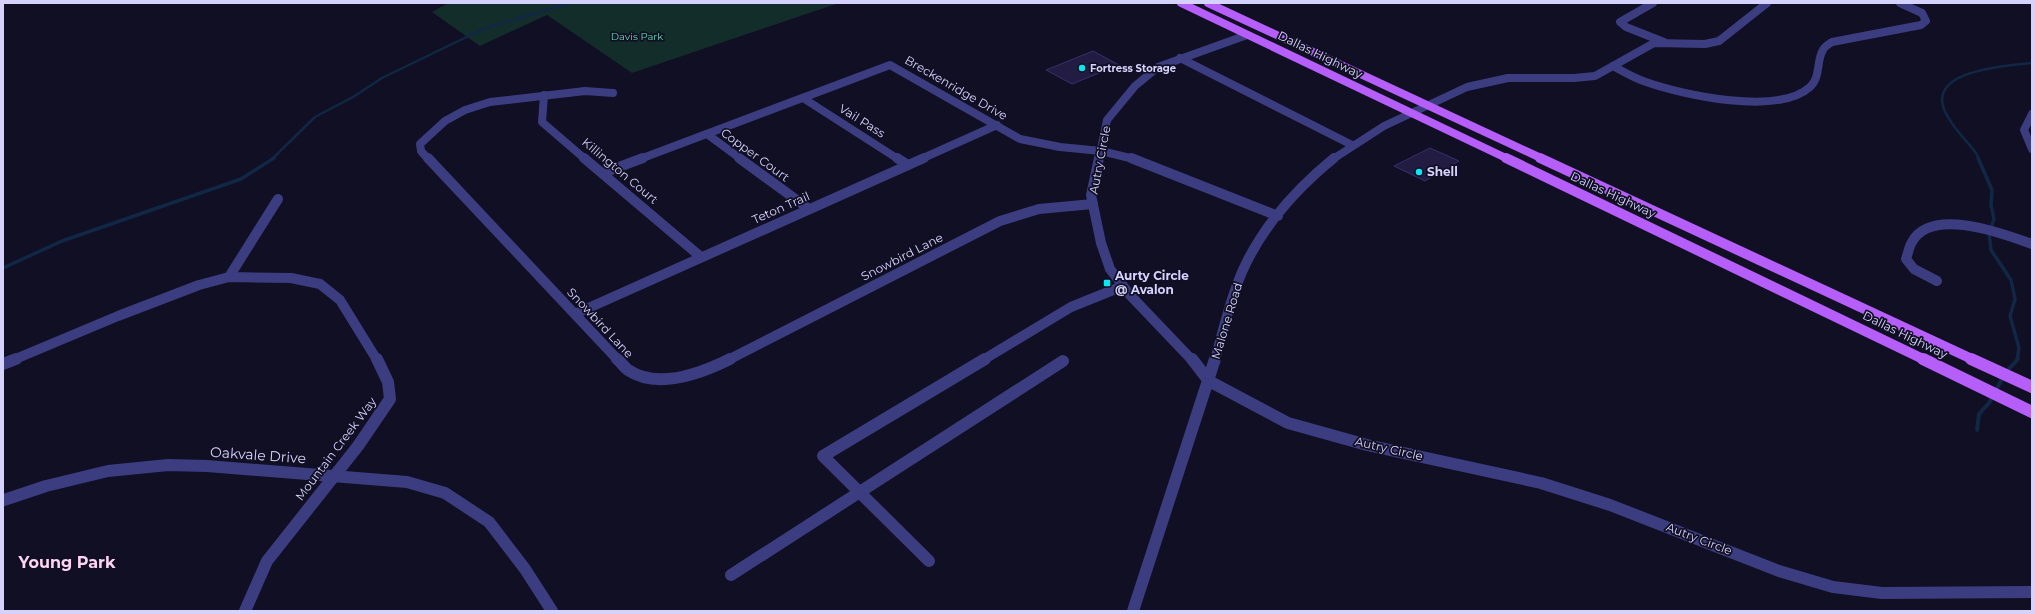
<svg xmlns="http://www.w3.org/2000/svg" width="2035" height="614" font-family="Montserrat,sans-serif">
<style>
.green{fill:#122d2a}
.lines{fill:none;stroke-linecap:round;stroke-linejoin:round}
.stream-far2{stroke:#102746;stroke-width:2.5}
.stream-far1{stroke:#102746;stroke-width:3.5}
.stream{stroke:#102746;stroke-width:4}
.building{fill:#221c43;stroke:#382f6e}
.minor-far2{stroke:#3c3d80;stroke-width:8}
.minor-far1{stroke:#3c3d80;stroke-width:10}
.minor{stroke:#3c3d80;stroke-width:12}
.major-far2{stroke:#b65ef9;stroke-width:8}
.major-far1{stroke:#b65ef9;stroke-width:10}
.major{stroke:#b65ef9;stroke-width:12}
.poi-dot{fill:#09e8f2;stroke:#110f23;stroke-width:1.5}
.labels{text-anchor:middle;stroke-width:3.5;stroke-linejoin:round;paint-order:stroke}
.far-park-label{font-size:10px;fill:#61dbb6;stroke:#110f23}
.far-poi-label{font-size:10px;font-weight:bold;fill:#d5d3fd;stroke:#110f23;text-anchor:start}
.street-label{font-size:12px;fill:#d5d3fd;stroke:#110f23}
.poi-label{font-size:12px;font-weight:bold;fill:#d5d3fd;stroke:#110f23;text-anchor:start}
.near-street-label{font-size:14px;fill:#d5d3fd;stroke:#110f23}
.near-neighbourhood-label{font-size:16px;font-weight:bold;fill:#fdd4f1;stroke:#110f23}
</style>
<rect width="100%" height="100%" fill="#110f23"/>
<path class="green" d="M448 3H839L632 73 547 15 480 46 432 12Z"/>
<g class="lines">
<g class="stream-far2">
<path d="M272 159 315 117 353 97 382 78 483 29 570 3"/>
<path d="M1979 159 1976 153C1967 141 1955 130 1948 117 1919 70 2006 66 2032 63"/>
</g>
<g class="stream-far1">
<path d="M1978 158 1992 190 1991 205 1994 219 1989 233 1991 250 2011 280 2015 299 2010 316 2019 348 2017 360"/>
<path d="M3 268 62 241 241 179 274 158"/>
</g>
<g class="stream">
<path d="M2006 372 2018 359"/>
<path d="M1977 430 1979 414 1989 403 2003 377"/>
</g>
</g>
<g class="building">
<path d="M1093 51 1119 65 1072 84 1046 70Z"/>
<path d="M1430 148 1459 161 1425 181 1394 166Z"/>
</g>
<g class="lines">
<g class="minor-far2">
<path d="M1653 3 1620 22 1626 27 1664 42"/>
<path d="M1180 58 1352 145"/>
<path d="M1613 66C1624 72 1634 78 1646 82 1683 95 1778 116 1810 87 1821 77 1816 61 1823 50 1824 47 1829 44 1832 42L1921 25 1926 21 1922 13 1900 3"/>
<path d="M544 95 542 122 585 159"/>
<path d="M803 98 898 159"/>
<path d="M2032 114 2024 130 2032 149"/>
<path d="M707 134 741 159"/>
<path d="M428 159 421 151 420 144 445 121 465 110 490 102 585 91 613 93"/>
<path d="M640 159 890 65 1020 139 1060 147 1101 151 1134 159"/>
<path d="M921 159 997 125"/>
<path d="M1099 159 1107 120 1135 86 1158 67 1247 35"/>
<path d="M1333 159 1384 126 1467 87 1508 78H1574L1595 76 1654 43 1705 44 1719 41 1767 3"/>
</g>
<g class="minor-far1">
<path d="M428 158 618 360"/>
<path d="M584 158 701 257"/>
<path d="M739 158 809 209"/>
<path d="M897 158 908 165"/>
<path d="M1099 158 1091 195 1101 243 1110 269 1130 295 1192 360"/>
<path d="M1131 158 1278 216"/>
<path d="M603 173 643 158"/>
<path d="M229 277 278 199"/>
<path d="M1937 281 1914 269 1906 259C1908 253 1909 247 1912 242 1931 206 2004 234 2032 244"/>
<path d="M575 314 924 158"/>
<path d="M13 360 118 316 199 285 229 277 291 278 320 284 340 300 377 360"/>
<path d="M728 360 1000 221 1039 209 1093 204"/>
<path d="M983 360 1071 307 1123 286"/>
<path d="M1215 360C1223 330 1230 300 1242 272 1262 227 1296 189 1334 158"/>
</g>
<g class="minor">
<path d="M617 359C621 362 624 367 628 370 658 390 702 373 730 359"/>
<path d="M1192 359 1209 381 1288 423 1367 445 1541 483 1610 505 1779 571 1833 587 1882 593 2032 592"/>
<path d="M3 364 16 359"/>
<path d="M4 500 46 486 108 471 168 465 207 466 407 482 445 493 489 522 525 569 552 611"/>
<path d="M929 561 823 456 985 359"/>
<path d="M731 575 1063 361"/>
<path d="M245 611 267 561 358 446 390 399 388 382 377 359"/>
<path d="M1133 611 1215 359"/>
</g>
<g class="major-far2">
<path d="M1181 3 1508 159"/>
<path d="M1208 3 1543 159"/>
</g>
<g class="major-far1">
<path d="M1506 158 1925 360"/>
<path d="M1540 158 1974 360"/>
</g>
<g class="major">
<path d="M1923 359 2032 412"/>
<path d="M1971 359 2032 387"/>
</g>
</g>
<g class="poi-dot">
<circle cx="1082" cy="68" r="4"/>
<circle cx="1419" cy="172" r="4"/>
<rect x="1103" y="279" width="8" height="8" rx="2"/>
</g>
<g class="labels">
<g class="far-park-label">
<text x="637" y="40">Davis Park</text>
</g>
<g class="far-poi-label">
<text x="1090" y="72">Fortress Storage</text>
</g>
<g class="street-label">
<text transform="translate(1320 55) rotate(26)" y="4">Dallas Highway</text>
<text transform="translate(956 88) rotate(30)" y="4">Breckenridge Drive</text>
<text transform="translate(862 121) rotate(32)" y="4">Vail Pass</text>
<text transform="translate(755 155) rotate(36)" y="4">Copper Court</text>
<text transform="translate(1100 160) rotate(-79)" y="4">Autry Circle</text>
<text transform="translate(620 171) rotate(40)" y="4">Killington Court</text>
<text transform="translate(1613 195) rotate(25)" y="4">Dallas Highway</text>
<text transform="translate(781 208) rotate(-24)" y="4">Teton Trail</text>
<text transform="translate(902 257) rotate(-27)" y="4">Snowbird Lane</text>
<text transform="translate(1227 321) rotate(-73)" y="4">Malone Road</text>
<text transform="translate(600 323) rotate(47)" y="4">Snowbird Lane</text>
<text transform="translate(1905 335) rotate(26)" y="4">Dallas Highway</text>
<text transform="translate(336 449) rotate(-53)" y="4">Mountain Creek Way</text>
<text transform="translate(1389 449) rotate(13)" y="4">Autry Circle</text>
<text transform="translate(1699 539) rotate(21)" y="4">Autry Circle</text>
</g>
<g class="poi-label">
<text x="1427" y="176">Shell</text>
<text x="1115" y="280">Aurty Circle<tspan x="1115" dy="14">@ Avalon</tspan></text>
</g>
<g class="near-street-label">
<text transform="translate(258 455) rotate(4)" y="5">Oakvale Drive</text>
</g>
<g class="near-neighbourhood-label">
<text x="67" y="568">Young Park</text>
</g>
</g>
<rect width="2035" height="614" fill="none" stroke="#d5d3fd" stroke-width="8"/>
</svg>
